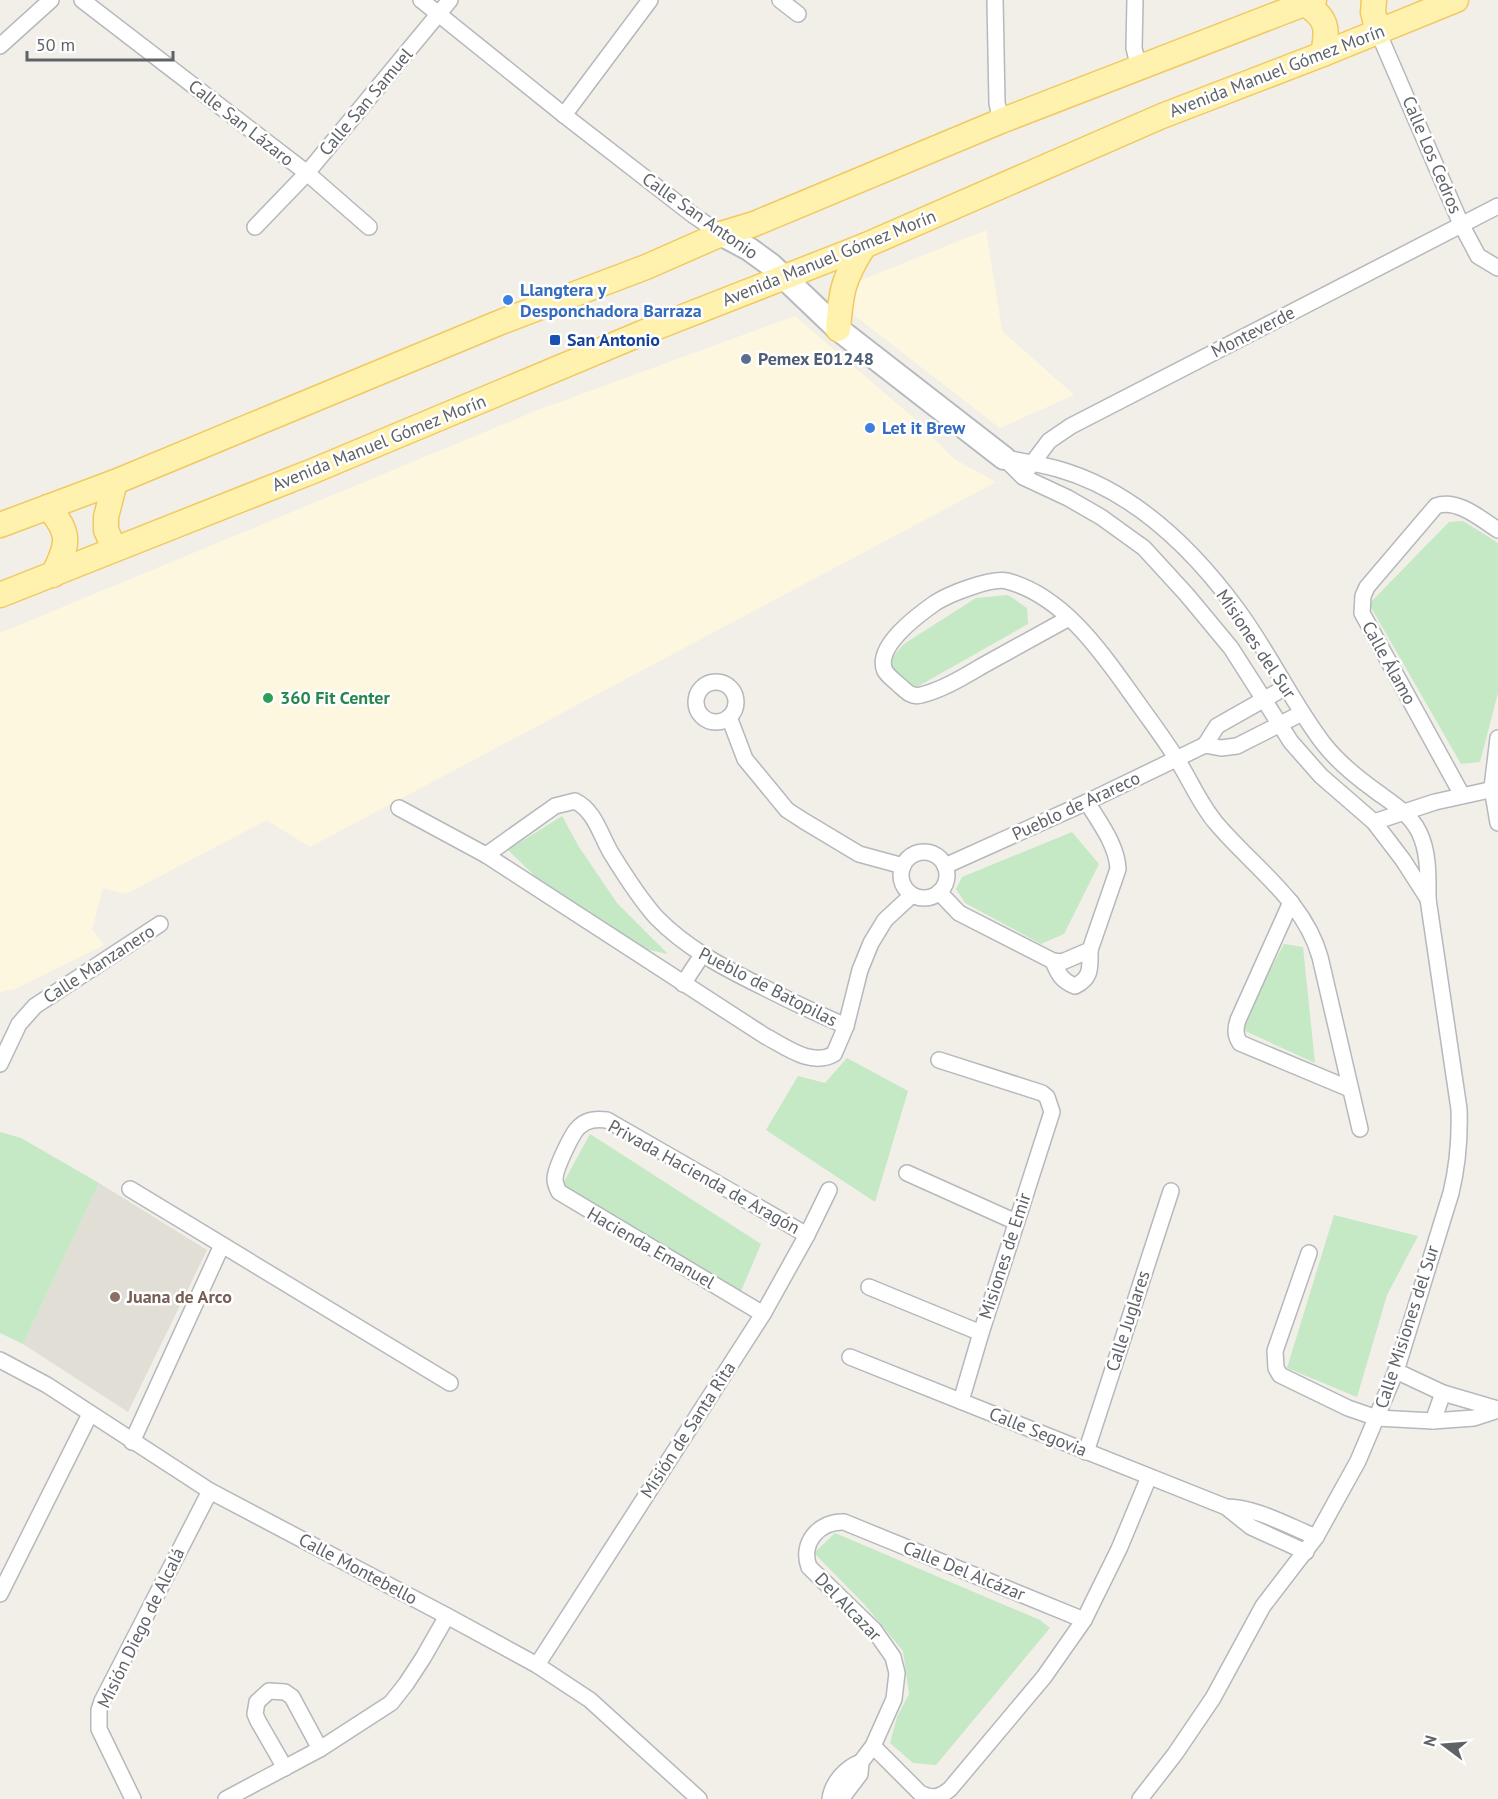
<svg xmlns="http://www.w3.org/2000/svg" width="1498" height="1799" font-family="'PT Sans',sans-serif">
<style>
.commercial{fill:#fef7e0}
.education{fill:#e1ded6}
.green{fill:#c5e8c5}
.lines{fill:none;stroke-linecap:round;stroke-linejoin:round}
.street-casing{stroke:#b5b8bc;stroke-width:18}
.secondary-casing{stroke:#b6babf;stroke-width:26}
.primary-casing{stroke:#f2c960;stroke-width:27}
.street{stroke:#fff;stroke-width:15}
.secondary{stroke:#fff;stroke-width:22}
.primary{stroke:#fff2af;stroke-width:24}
.shop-dot{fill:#3f7fe0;stroke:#fff;stroke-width:2}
.transit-dot{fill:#1a4fb4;stroke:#fff;stroke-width:2}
.service-dot{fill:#5c6f8a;stroke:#fff;stroke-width:2}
.leisure-dot{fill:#2e9e5b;stroke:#fff;stroke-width:2}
.education-dot{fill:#8d6e63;stroke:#fff;stroke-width:2}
.labels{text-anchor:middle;stroke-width:5;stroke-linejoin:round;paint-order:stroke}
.street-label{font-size:18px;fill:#5f6368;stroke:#fff}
.shop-label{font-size:18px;font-weight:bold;fill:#366cbe;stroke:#fff;text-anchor:start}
.transit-label{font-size:18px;font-weight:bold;fill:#164399;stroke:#fff;text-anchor:start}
.service-label{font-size:18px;font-weight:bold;fill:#4e5e75;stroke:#fff;text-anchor:start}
.leisure-label{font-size:18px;font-weight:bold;fill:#27864d;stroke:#fff;text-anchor:start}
.education-label{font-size:18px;font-weight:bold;fill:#785e54;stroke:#fff;text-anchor:start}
</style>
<rect width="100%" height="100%" fill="#f1efe8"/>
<g class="commercial">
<path d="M986 230 1002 331 1074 395 1000 428 854 315 851 304 856 282Z"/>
<path d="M795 316 917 421 954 459 996 482 310 847 267 820 126 894 103 888 92 929 104 945 15 989 0 992V633L538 410Z"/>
</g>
<path class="education" d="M99 1183 207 1250 128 1412 23 1344Z"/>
<g class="green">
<path d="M1463 521 1498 543V693L1480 762 1461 764 1369 604 1449 522Z"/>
<path d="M1008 595 1027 608 1028 624 915 688 891 674 890 660 904 644 976 598Z"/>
<path d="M562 816 579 847 617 903 668 954 640 948 538 879 508 850Z"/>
<path d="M1072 832 1099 864 1064 934 1041 944 965 903 956 889 962 877Z"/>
<path d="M1284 944 1303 947 1315 1063 1243 1030 1248 1011Z"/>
<path d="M847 1058 908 1091 875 1202 766 1130 798 1076 825 1083Z"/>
<path d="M0 1132 21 1138 99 1183 23 1344 0 1333Z"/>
<path d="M590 1134 761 1244 741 1291 561 1187Z"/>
<path d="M1334 1215 1418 1236 1387 1295 1357 1397 1287 1368Z"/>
<path d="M835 1533 1040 1620 1050 1628 936 1765 913 1763 890 1743 897 1717 909 1694 903 1651 865 1605 814 1553Z"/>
</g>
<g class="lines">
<defs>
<g id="street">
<path d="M82 0 307 173 369 227"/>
<path d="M421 0 564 115 693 215 721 234"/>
<path d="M780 0 798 14"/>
<path d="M995 0 997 103 1001 121"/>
<path d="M1135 0 1134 48 1139 68"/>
<path d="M1378 32 1461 224 1478 256 1498 268"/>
<path d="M0 46 51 0"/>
<path d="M564 115 650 0"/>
<path d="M255 227 307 173 450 0"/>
<path d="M1004 458C1022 461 1040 464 1058 469 1132 490 1192 548 1237 609 1269 652 1291 701 1323 743 1337 761 1355 776 1373 789 1390 802 1409 812 1419 832 1429 852 1428 877 1428 899L1459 1109C1460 1138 1458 1164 1451 1193L1396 1371 1358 1461 1316 1537 1263 1606 1213 1698 1175 1754 1140 1799"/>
<path d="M1004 458 1023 477 1068 498 1101 517 1144 548 1187 595 1231 648 1291 742 1321 776 1374 822 1403 860 1428 899"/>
<path d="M1028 469 1049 441 1071 426 1498 206"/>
<path d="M1069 618C1040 634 1011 650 982 666 963 677 942 690 921 695 911 698 905 690 898 684 894 680 888 676 885 671 874 647 918 615 935 603 949 594 992 577 1007 581 1067 597 1106 659 1140 706 1152 723 1165 740 1176 758 1190 779 1199 803 1216 823 1253 867 1304 900 1320 957L1360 1129"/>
<circle cx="716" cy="702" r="20"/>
<path d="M729 717 745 759 787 810 804 821 859 854 903 866"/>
<path d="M1498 738 1492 788 1498 823"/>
<path d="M1205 745 1221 748 1237 746 1302 713"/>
<path d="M1205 745 1217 726 1286 687"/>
<path d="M1462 795 1362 613 1363 596 1367 587 1436 506C1457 498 1481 519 1498 530"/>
<path d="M399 808 486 855 765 1036C786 1047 811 1067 834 1054L846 1026 860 970 871 943 885 920 912 895"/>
<path d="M1374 822 1435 802 1498 788"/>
<circle cx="924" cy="875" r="23"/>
<path d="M486 855 555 806 575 801C595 811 600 834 611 853 624 874 639 898 656 917 686 948 724 968 763 987 790 1001 818 1014 846 1026"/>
<path d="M945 866 1087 802 1205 745"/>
<path d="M939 892 959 913 1053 961 1062 962 1090 950 1118 869C1117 845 1099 822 1087 802"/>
<path d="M1291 902 1238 1020C1235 1029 1235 1035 1240 1043L1350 1089"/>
<path d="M1053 961C1058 974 1062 981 1075 986 1092 978 1090 967 1090 950"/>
<path d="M683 984 702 955"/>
<path d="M939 1060 1042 1093 1047 1097 1052 1112 981 1333 961 1401"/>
<path d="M0 1064 19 1024 35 1006 160 924"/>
<path d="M907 1173 1016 1222"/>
<path d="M130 1189 450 1383"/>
<path d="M1309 1253 1275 1351 1276 1368 1280 1375 1348 1408 1377 1418 1433 1421 1474 1418 1498 1410"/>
<path d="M869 1287 981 1333"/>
<path d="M763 1314 559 1192C557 1188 555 1184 555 1179 555 1169 572 1133 579 1127 587 1119 597 1119 607 1120L807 1235"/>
<path d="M850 1357 1226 1507C1256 1507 1288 1526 1316 1537"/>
<path d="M0 1360 47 1385 210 1491 447 1616 537 1665 590 1700 699 1799"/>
<path d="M1396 1371 1443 1393 1498 1409"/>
<path d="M1433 1421 1443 1393"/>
<path d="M132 1442 222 1245"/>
<path d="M1086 1452 1171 1191"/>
<path d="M1226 1507 1251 1527 1306 1552"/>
<path d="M0 1594 90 1414"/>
<path d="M537 1665 763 1314 807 1235 829 1190"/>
<path d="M873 1746 920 1793C932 1799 939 1798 950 1789L1044 1677 1084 1620 1119 1549 1149 1477"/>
<path d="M285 1768 258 1721 255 1714 257 1702 269 1691 285 1692 292 1697 320 1749"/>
<path d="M133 1799 99 1729V1710L102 1701 210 1491"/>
<path d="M226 1799 320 1749 391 1703 406 1684 423 1658 447 1616"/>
<path d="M830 1799C832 1783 846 1767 861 1762"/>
<path d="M841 1799 860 1774 861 1762 873 1746 894 1699 897 1673 893 1657 874 1630 809 1567C800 1543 819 1521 844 1522L1084 1620"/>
</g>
<path id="secondary" d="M721 234 749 249 771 265 838 329 1004 458"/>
<g id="primary">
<path d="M1374 0 1373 12 1378 32"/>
<path d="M1305 4C1328 18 1328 29 1323 54"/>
<path d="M838 329C841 291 843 279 864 246"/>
<path d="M48 507C71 534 69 543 53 575"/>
<path d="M0 525 115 482 501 322 646 267 721 234 754 224 1001 121 1314 0"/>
<path d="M114 548 106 530V517L115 482"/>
<path d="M0 595 313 471 642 333 864 246 1162 116 1323 54 1456 0"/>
</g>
</defs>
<use href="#street" class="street-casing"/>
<use href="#secondary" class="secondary-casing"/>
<use href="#primary" class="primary-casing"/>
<use href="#street" class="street"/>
<use href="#secondary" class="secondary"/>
<use href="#primary" class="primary"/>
</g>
<g class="shop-dot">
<circle cx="508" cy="300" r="6"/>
<circle cx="870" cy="428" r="6"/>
</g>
<rect class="transit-dot" x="549" y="334" width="12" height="12" rx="3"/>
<circle class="service-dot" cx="746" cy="359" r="6"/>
<circle class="leisure-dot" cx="268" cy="698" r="6"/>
<circle class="education-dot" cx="115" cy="1297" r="6"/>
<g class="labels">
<g class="street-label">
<text transform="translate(1277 71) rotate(-21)" y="6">Avenida Manuel Gómez Morín</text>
<text transform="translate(366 102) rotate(-50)" y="6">Calle San Samuel</text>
<text transform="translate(241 123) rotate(38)" y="6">Calle San Lázaro</text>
<text transform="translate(1432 155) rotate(67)" y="6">Calle Los Cedros</text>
<text transform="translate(700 216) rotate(35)" y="6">Calle San Antonio</text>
<text transform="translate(829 258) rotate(-22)" y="6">Avenida Manuel Gómez Morín</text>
<text transform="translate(1253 332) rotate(-27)" y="6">Monteverde</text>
<text transform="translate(379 443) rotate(-22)" y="6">Avenida Manuel Gómez Morín</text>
<text transform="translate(1256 644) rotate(56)" y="6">Misiones del Sur</text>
<text transform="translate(1389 663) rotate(61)" y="6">Calle Álamo</text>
<text transform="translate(1076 806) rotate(-25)" y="6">Pueblo de Arareco</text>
<text transform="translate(99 964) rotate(-33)" y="6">Calle Manzanero</text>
<text transform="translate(768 987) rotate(27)" y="6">Pueblo de Batopilas</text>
<text transform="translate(704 1177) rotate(29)" y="6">Privada Hacienda de Aragón</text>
<text transform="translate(651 1248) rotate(30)" y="6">Hacienda Emanuel</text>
<text transform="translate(1005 1256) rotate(-72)" y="6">Misiones de Emir</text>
<text transform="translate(1128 1321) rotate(-72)" y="6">Calle Juglares</text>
<text transform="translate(1407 1327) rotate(-72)" y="6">Calle Misiones del Sur</text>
<text transform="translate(688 1430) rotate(-57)" y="6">Misión de Santa Rita</text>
<text transform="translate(1038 1432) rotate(22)" y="6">Calle Segovia</text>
<text transform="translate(358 1569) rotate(28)" y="6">Calle Montebello</text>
<text transform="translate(964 1571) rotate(22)" y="6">Calle Del Alcázar</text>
<text transform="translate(848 1607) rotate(46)" y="6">Del Alcazar</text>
<text transform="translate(141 1628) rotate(-64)" y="6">Misión Diego de Alcalá</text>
</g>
<g class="shop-label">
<text x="520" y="296">Llangtera y<tspan x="520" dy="21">Desponchadora Barraza</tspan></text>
<text x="882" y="434">Let it Brew</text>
</g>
<g class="transit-label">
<text x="567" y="346">San Antonio</text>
</g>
<g class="service-label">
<text x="758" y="365">Pemex E01248</text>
</g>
<g class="leisure-label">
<text x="280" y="704">360 Fit Center</text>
</g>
<g class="education-label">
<text x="127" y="1303">Juana de Arco</text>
</g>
</g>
<g transform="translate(1444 1745) rotate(286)" stroke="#ffffff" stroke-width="4.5" paint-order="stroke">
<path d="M0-4.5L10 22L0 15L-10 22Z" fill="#5f6368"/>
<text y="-9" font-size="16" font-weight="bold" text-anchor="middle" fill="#5f6368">N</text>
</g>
<path d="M27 51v9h146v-9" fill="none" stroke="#5f6368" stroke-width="3"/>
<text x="36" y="51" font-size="18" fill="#5f6368" stroke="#ffffff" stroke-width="4.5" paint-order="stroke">50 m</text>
</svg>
